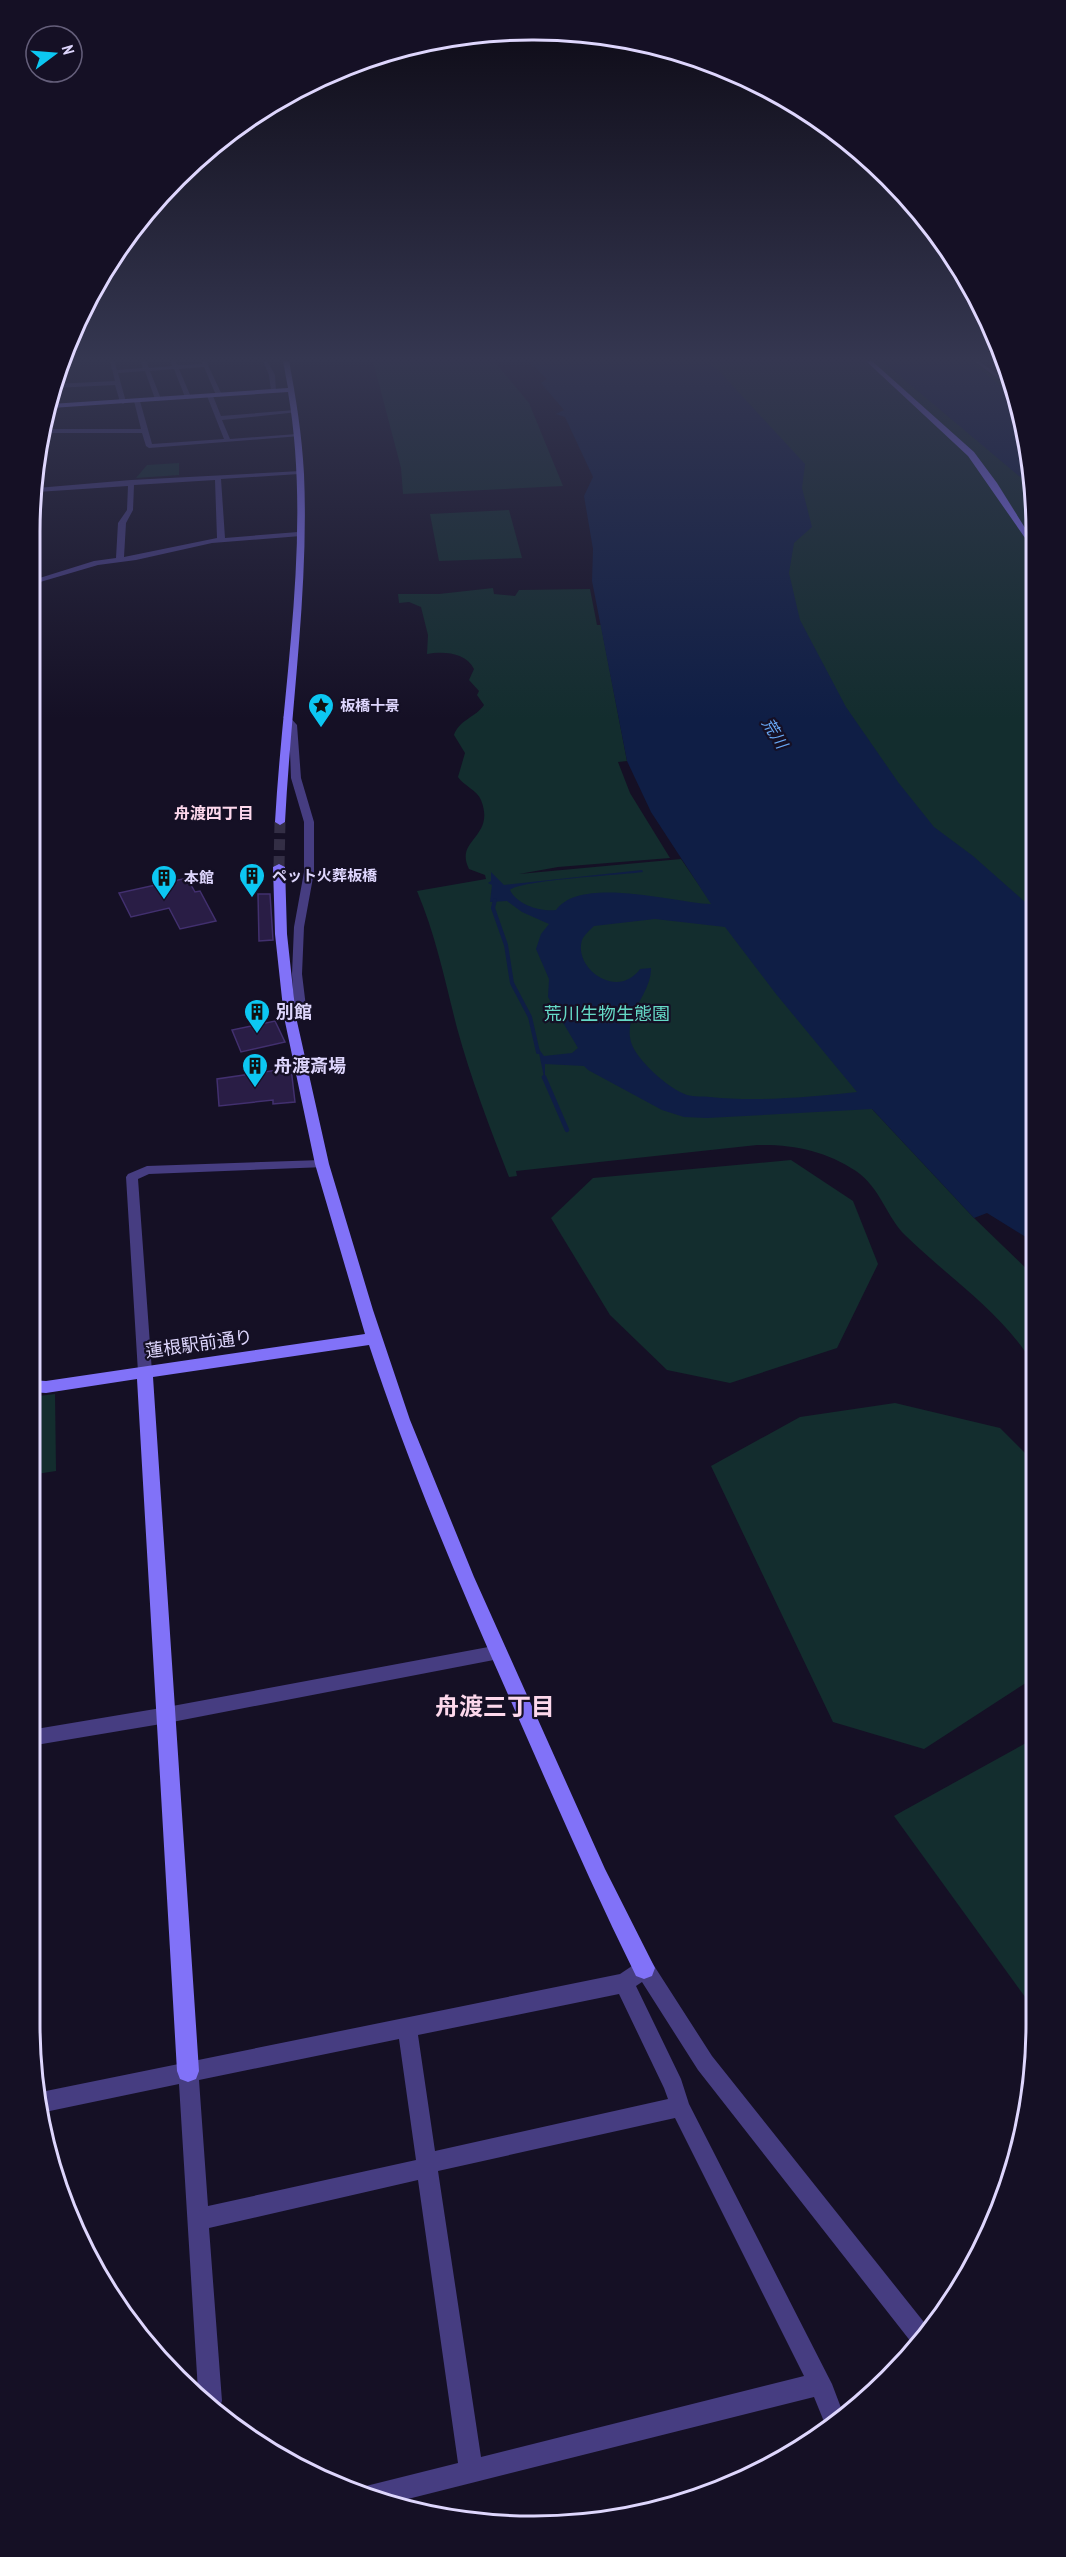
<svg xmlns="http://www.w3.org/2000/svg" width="1066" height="2557" font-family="'PT Sans Narrow','Noto Sans JP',sans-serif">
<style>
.green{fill:#132d2e}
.water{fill:#0f1e45;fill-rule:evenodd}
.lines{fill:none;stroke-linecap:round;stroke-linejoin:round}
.stream-far1{stroke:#0f1e45;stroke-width:4}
.stream{stroke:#0f1e45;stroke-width:4.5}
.building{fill:#291d45;stroke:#42306f;stroke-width:1.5}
.secondary-tunnel{stroke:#332e45;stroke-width:11;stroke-dasharray:11 6;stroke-linecap:butt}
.street{fill:#463d81;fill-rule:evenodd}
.secondary{fill:#8172f8;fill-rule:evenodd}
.labels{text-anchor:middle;stroke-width:4.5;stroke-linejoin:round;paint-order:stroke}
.far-poi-label{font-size:15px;font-weight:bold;fill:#ded6fd;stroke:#151025;text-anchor:start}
.far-water-label{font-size:16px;font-style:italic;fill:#69a9f7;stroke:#151025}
.far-neighbourhood-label{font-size:16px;font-weight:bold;fill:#fdd8ec;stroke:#151025}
.poi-label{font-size:18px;font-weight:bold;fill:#ded6fd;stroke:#151025;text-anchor:start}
.park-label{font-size:18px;fill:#65dac7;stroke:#151025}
.street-label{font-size:18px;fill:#ded6fd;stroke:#151025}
.near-neighbourhood-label{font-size:24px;font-weight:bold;fill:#fdd8ec;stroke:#151025}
.rim{fill:none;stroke:#ded6fd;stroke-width:3}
</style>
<rect width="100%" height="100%" fill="#151025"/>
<g class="green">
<path d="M373 361H494L529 403 563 486 403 494 401 468Z"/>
<path d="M620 361H973L1007 386 1032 467 1033 1057Z"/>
<path d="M179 463V475L136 478 147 465Z"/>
<path d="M509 510 522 558 439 561 430 514Z"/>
<path d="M493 588 494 594 515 596 519 590 590 589 597 625H601L627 761 618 762 630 793 670 858 558 867 519 874 681 859 712 904 872 1109 974 1218 1034 1276V1365C1002 1312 950 1279 906 1236 887 1218 880 1187 856 1171 826 1151 793 1144 757 1145L516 1171 517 1176 509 1177C490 1128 471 1079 457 1028 445 981 436 936 417 891L486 879 485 875 469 869C454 839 496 838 481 800 477 790 464 786 458 777L465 753 454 735C459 720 476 717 484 705L477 695 479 691 469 680 474 669C466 652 443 651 427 654L428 635 421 607 409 602 399 603 398 594H439Z"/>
<path d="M791 1160 853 1201 878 1264 837 1348 730 1383 667 1370 610 1315 551 1218 593 1178Z"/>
<path d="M55 1394 56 1471 30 1475V1397Z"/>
<path d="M895 1403 1000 1428 1034 1462 1035 1677 924 1749 833 1722 711 1466 800 1417Z"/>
<path d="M1035 1738 1036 2012 894 1816Z"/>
</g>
<g class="water">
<path d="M528 361H705L718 370 805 464 802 488 812 527 794 543 789 573 800 620 846 707 898 782 934 827 973 856 1033 909 1034 1242 987 1213 974 1218 872 1109 707 1118 684 1117 662 1110 588 1070 584 1066 545 1064V1082L538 1048 544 1056 572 1053 578 1048 548 997 549 979 536 949 541 934 549 924 522 912 507 901 490 902 492 885 488 883 491 881V872L504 885 642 870 643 872C622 875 520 880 510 890 517 905 541 912 556 910 581 875 675 903 711 904L651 812 627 761 592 581 593 549 584 496 593 477 565 417 556 414 564 410 541 383 547 379ZM655 919 725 927 776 994 857 1092C809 1097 758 1102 710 1097 703 1096 694 1097 687 1095 669 1089 636 1060 631 1042 623 1014 652 993 651 968L640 969C618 1000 573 969 582 940 584 935 590 930 594 926Z"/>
<path d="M882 361H969L1008 391 1032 467V487Z"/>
</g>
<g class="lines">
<path class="stream-far1" d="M495 900 493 908 506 945 512 983 530 1017 538 1052"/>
<path class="stream" d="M544 1077 567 1130"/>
</g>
<g class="building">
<path d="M187 878 195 892 200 891 216 921 180 929 169 908 131 917 119 893Z"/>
<path d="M258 894H270L273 940 259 941Z"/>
<path d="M275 1021 285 1042 241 1052 232 1030Z"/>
<path d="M291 1068 295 1102 273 1104V1100L219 1106 217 1079Z"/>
</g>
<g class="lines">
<path class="secondary-tunnel" d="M279 867 280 822"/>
<g class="street">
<path d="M110 361H114L117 370 143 368 141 362 143 361H146L149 368 172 366 171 361H175L178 365 202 364V361H206L222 395 219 397 216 395 204 367 179 369 191 397 188 399 185 397 174 369 150 371 161 399 158 401 155 399 145 371 118 373 126 402 123 404 120 402 115 385 54 388 55 384 115 381Z"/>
<path d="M263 361H267L275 375 276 392 271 391 269 375Z"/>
<path d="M974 361H979L1005 380 1007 385Z"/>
<path d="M210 394 213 396 221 416 295 410 298 412 222 420 230 439 297 434 300 436 149 448 146 446 142 433H47V429H141L134 401 137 399 140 401 152 444 224 439 207 396Z"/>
<path d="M301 471 299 474 221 479 225 538 298 532 302 534 301 536 212 543 136 560 98 565 30 585V581L94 561 116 558 118 523 127 510 128 486 37 492V488L131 480ZM215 480 217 538 124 557 126 523 133 510 134 485Z"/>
<path d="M287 714 297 725 301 778 314 822V872L304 927 302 974 306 1007 294 1019 290 1020 284 1017 294 1006 292 974 294 927 304 872V822L291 778 289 725 283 717Z"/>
<path d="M322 1160 326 1161 328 1164 326 1167 149 1174 138 1179 152 1372 150 1376H140L138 1372 126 1177 128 1174 147 1166Z"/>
<path d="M499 1645 505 1647 507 1652 505 1657 499 1659 167 1723 30 1746V1730L167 1707Z"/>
<path d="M644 1958 651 1961 712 2056 931 2331 915 2347 698 2070 642 1982 636 1986 681 2079 689 2104 832 2384 843 2413 827 2429 814 2397 388 2504 356 2493 358 2490 366 2486 458 2463 418 2180 209 2228 222 2401 219 2408 198 2391 179 2084 45 2112 41 2092 620 1974ZM619 1994 664 2088 668 2099 435 2151 418 2035ZM399 2039 416 2160 208 2206 199 2080ZM675 2118 804 2376 481 2457 438 2171Z"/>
</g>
<g class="secondary">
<path d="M283 361H289C296 398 302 435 304 474 309 590 291 706 285 822L280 825 275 822C283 680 312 533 288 392L51 408V404L288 388Z"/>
<path d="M866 361H872L974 452 997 483 1032 539V548L968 456Z"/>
<path d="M279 864 285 867 287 934 296 1017 329 1164 373 1310 410 1420 474 1577 605 1869 655 1968 652 1976 644 1979 636 1976C591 1885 551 1792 510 1699 458 1582 409 1466 369 1345L153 1377 199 2071 196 2079 188 2082 180 2079 177 2071 137 1379 46 1393 30 1392V1380L46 1381 365 1334 315 1164 284 1017 275 934 273 867Z"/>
</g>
</g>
<linearGradient id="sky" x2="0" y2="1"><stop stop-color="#0c0914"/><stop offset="0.5" stop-color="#353751"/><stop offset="1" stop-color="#353751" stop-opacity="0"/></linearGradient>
<rect width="1066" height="719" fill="url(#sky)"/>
<defs>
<symbol id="sight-pin" viewBox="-11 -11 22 30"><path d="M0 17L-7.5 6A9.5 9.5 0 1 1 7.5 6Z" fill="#0cc7f2" stroke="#151025"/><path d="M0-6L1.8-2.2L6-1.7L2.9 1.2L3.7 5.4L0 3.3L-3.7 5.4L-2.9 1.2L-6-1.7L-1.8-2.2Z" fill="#111"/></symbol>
<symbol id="building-pin" viewBox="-11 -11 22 30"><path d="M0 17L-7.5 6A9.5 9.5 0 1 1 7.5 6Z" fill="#0cc7f2" stroke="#151025"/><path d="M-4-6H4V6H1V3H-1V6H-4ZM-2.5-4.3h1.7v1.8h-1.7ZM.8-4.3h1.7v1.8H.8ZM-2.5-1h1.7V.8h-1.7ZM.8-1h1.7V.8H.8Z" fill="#111"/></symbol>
</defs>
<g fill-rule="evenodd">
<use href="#sight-pin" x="306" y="691" width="30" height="40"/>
<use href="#building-pin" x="237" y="861" width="30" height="40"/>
<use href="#building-pin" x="149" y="863" width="30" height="40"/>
<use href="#building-pin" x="242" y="997" width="30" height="40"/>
<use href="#building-pin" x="240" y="1051" width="30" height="40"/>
</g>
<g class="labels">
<g class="far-poi-label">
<text x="340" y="711">板橋十景</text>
<text x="272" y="881">ペット火葬板橋</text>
<text x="184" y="883">本館</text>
</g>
<g class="far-water-label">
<text transform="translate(775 733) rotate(58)" y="6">荒川</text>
</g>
<g class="far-neighbourhood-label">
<text x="214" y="819">舟渡四丁目</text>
</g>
<g class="poi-label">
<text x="276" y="1018">別館</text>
<text x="274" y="1072">舟渡斎場</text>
</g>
<g class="park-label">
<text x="607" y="1020">荒川生物生態園</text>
</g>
<g class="street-label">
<text transform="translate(199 1344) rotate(-8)" y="6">蓮根駅前通り</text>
</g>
<g class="near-neighbourhood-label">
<text x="495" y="1715">舟渡三丁目</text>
</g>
</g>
<path d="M0 0H1066V2557H0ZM532 40H534A492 492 0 0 1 1026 532V2024A492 492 0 0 1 534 2516H532A492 492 0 0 1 40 2024V532A492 492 0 0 1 532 40Z" fill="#151025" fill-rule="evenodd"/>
<path class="rim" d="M532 40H534A492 492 0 0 1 1026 532V2024A492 492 0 0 1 534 2516H532A492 492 0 0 1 40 2024V532A492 492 0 0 1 532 40Z"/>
<g transform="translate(54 54) rotate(74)"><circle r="28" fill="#151025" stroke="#655f7b" stroke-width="1.5"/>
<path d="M0-4.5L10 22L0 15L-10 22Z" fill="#0cc7f2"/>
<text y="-9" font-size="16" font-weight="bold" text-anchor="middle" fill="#ded6fd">N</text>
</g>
</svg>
